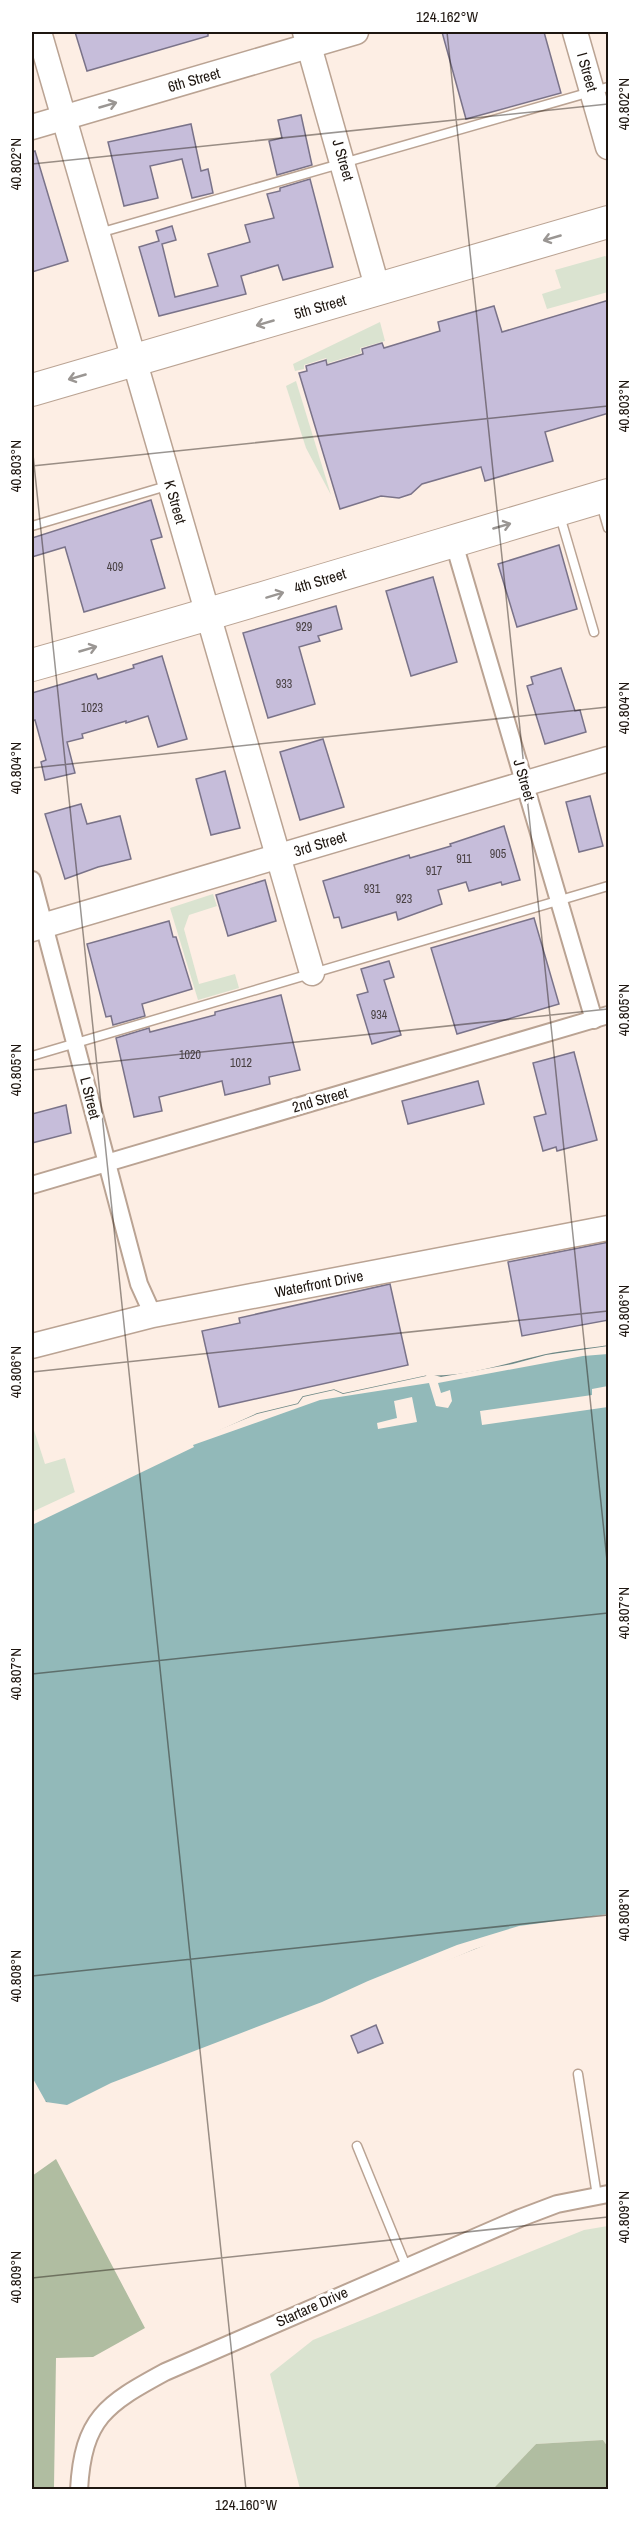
<svg xmlns="http://www.w3.org/2000/svg" width="640" height="2521" font-family="'Archivo Narrow',sans-serif">
<style>
.green{fill:#dae3d0}
.forest{fill:#b0bda1}
.water{fill:#92b9b9;stroke:#6f8886;stroke-width:1.5}
.pier{fill:#fdeee4}
.building{fill:#c6bdda;stroke:#7a7389;stroke-width:1.5}
.lines{fill:none;stroke-linecap:round;stroke-linejoin:round}
.lane-casing{stroke:#baa393;stroke-width:11}
.street-casing{stroke:#baa393;stroke-width:20}
.secondary-casing{stroke:#baa393;stroke-width:27}
.highway-casing{stroke:#baa393;stroke-width:34}
.lane{stroke:#fff;stroke-width:8}
.street{stroke:#fff;stroke-width:16}
.secondary{stroke:#fff;stroke-width:24}
.highway{stroke:#fff;stroke-width:32}
.oneway{stroke:#9a9693}
.ticks{fill:none;stroke:#1e1610;stroke-width:1.5;stroke-opacity:0.45}
.labels{text-anchor:middle;stroke-width:6;stroke-linejoin:round;paint-order:stroke}
.number-label{font-size:12px;fill:#484042}
.street-label{font-size:15px;fill:#1e1610;stroke:#fff}
.neatline{fill:none;stroke:#1e1610;stroke-width:2}
.ticks-label{font-size:15px;text-anchor:middle;fill:#1e1610}
</style>
<rect width="100%" height="100%" fill="#fdeee4"/>
<g class="green">
<path d="M605 256 608 258V292L547 309 542 294 561 288 555 270Z"/>
<path d="M380 322 385 341 360 348 361 353 328 363 326 358 304 365V369L295 371 293 364Z"/>
<path d="M296 381 331 495 306 448 286 386Z"/>
<path d="M213 894 217 906 189 915 184 929 199 984 235 974 239 988 198 1000 170 908Z"/>
<path d="M32 1424 45 1464 65 1458 76 1496 32 1515Z"/>
<path d="M608 2226V2447L603 2440 536 2444 493 2489H300L270 2374 313 2340 584 2230Z"/>
</g>
<g class="forest">
<path d="M56 2159 145 2328 93 2357 56 2358 54 2486V2489H32V2176Z"/>
<path d="M603 2440 608 2447V2489H493L536 2444Z"/>
</g>
<path class="water" d="M608 1346V1923L506 1936 60 2112 36 2095 32 2086V1516L257 1414 298 1404 303 1397 334 1390 343 1394 427 1376C466 1378 506 1364 545 1355 565 1351 587 1349 608 1346Z"/>
<g class="pier">
<path d="M608 1346V1354L583 1356 438 1383 441 1393 450 1390 452 1401 448 1408 436 1406 429 1383 320 1400 193 1445 194 1447 32 1525V1512L189 1439 192 1441 257 1414 298 1404 303 1397 334 1390 343 1394 426 1376 427 1373 441 1377 513 1364 546 1355Z"/>
<path d="M608 1386V1407L482 1425 480 1411 592 1395V1389Z"/>
<path d="M412 1397 417 1422 378 1429 377 1423 397 1418 394 1401Z"/>
<path d="M608 1914V1926L506 1939 475 1949 335 2009 306 2017 189 2066 60 2115 34 2097 32 2093V2077L46 2102 67 2105 111 2083 322 2002 368 1981 457 1945 519 1926Z"/>
</g>
<g class="building">
<path d="M75 32H208V36L87 71Z"/>
<path d="M442 32H544L561 93 466 119Z"/>
<path d="M301 115 312 165 277 175 269 141 282 138 278 120Z"/>
<path d="M191 124 201 171 208 169 213 193 192 198 182 159 150 166 158 198 124 206 108 142Z"/>
<path d="M35 151 68 261 32 272V152Z"/>
<path d="M310 179 333 267 283 280 278 265 241 276 246 294 159 316 139 247 159 241 156 231 172 226 176 240 162 244 175 297 218 286 208 254 250 242 245 225 274 218 267 194 280 191V188Z"/>
<path d="M609 300V413L545 432 553 461 485 481 481 467 422 484 411 494 399 498 381 496 340 509 299 373 307 371 306 366 326 360 327 365 363 354 362 349 382 343 384 348 440 331 438 322 494 306 502 332Z"/>
<path d="M151 500 162 537 151 540 165 588 84 612 65 547 32 557V538Z"/>
<path d="M559 545 577 609 517 627 498 564Z"/>
<path d="M433 577 457 662 411 676 386 591Z"/>
<path d="M336 606 342 629 318 636 320 641 299 647 315 704 268 718 243 633Z"/>
<path d="M162 656 187 739 158 747 148 716 126 723V721L82 734 83 738 67 742 75 773 45 780 41 762 46 760 35 720 32 721V693L96 674 98 679 134 668 133 665Z"/>
<path d="M561 668 575 711 580 710 586 732 545 744 527 686 533 684 531 677Z"/>
<path d="M323 739 344 807 300 820 280 752Z"/>
<path d="M225 771 240 828 211 835 196 779Z"/>
<path d="M590 796 603 846 579 852 566 802Z"/>
<path d="M81 804 87 824 120 816 131 859 98 867 65 879 45 814Z"/>
<path d="M504 826 520 880 502 885 501 882 469 891 466 882 438 890 442 904 398 920 396 912 342 928 339 917 334 918 323 881 409 855 410 858 451 846 450 844Z"/>
<path d="M265 880 276 921 228 936 216 895Z"/>
<path d="M534 918 559 1004 457 1034 431 948Z"/>
<path d="M169 921 173 937H176L192 989 142 1004 145 1016 113 1025 111 1016 106 1017 87 944Z"/>
<path d="M389 961 394 977 384 980 401 1035 372 1044 357 995 368 992 361 969Z"/>
<path d="M281 995 300 1070 269 1077 270 1084 225 1095 222 1081 159 1097 162 1111 134 1117 116 1038 149 1028 150 1032 215 1015V1012Z"/>
<path d="M574 1052 597 1140 557 1151 556 1147 543 1151 534 1117 546 1114 533 1063Z"/>
<path d="M478 1081 484 1104 408 1124 402 1101Z"/>
<path d="M66 1105 71 1133 32 1143V1114Z"/>
<path d="M609 1242V1320L522 1336 508 1262Z"/>
<path d="M390 1284 408 1365 219 1407 202 1331 240 1323 239 1318Z"/>
<path d="M376 2025 383 2043 358 2053 351 2036Z"/>
</g>
<g class="lines">
<defs>
<g id="lane">
<path d="M99 233 608 87"/>
<path d="M601 504 608 528"/>
<path d="M560 516 594 632"/>
<path d="M32 526 170 485"/>
<path d="M32 1056 608 886"/>
<path d="M578 2074 597 2196"/>
<path d="M357 2146 406 2266"/>
</g>
<g id="street">
<path d="M453 540 594 1020"/>
<path d="M32 880 139 1284 153 1315"/>
<path d="M32 1185 608 1015"/>
<path d="M79 2490C83 2418 106 2404 165 2372L520 2218 557 2204 608 2194"/>
</g>
<g id="secondary">
<path d="M39 32 312 973"/>
<path d="M305 32 378 290"/>
<path d="M575 32 608 147"/>
<path d="M32 127 356 32"/>
<path d="M32 929 608 759"/>
<path d="M32 1346 153 1315 608 1228"/>
</g>
<g id="highway">
<path d="M32 390 608 222"/>
<path d="M32 665C224 611 416 552 608 495"/>
</g>
</defs>
<use href="#lane" class="lane-casing"/>
<use href="#street" class="street-casing"/>
<use href="#secondary" class="secondary-casing"/>
<use href="#highway" class="highway-casing"/>
<use href="#lane" class="lane"/>
<use href="#street" class="street"/>
<use href="#secondary" class="secondary"/>
<use href="#highway" class="highway"/>
</g>
<defs><path id="oneway-shaft" d="M-6 0H5M1.5-3L5.5 0L1.5 3" fill="none" stroke-width="1.6" stroke-linecap="round" stroke-linejoin="round" transform="scale(1.5)"/></defs>
<g class="oneway">
<use href="#oneway-shaft" transform="translate(108 105) rotate(-16)"/>
<use href="#oneway-shaft" transform="translate(552 238) rotate(164)"/>
<use href="#oneway-shaft" transform="translate(265 323) rotate(164)"/>
<use href="#oneway-shaft" transform="translate(77 377) rotate(164)"/>
<use href="#oneway-shaft" transform="translate(502 526) rotate(-16)"/>
<use href="#oneway-shaft" transform="translate(275 595) rotate(-17)"/>
<use href="#oneway-shaft" transform="translate(88 649) rotate(-16)"/>
</g>
<path class="ticks" d="M447 32 608 1570M32 164 608 104M32 445 246 2490M32 466 608 406M32 768 608 707M32 1070 608 1009M32 1372 608 1311M32 1674 608 1613M32 1976 608 1915M32 2278 608 2217"/>
<g class="labels">
<g class="number-label">
<text x="115" y="571">409</text>
<text x="304" y="631">929</text>
<text x="284" y="688">933</text>
<text x="92" y="712">1023</text>
<text x="498" y="858">905</text>
<text x="464" y="863">911</text>
<text x="434" y="875">917</text>
<text x="372" y="893">931</text>
<text x="404" y="903">923</text>
<text x="379" y="1019">934</text>
<text x="190" y="1059">1020</text>
<text x="241" y="1067">1012</text>
</g>
<g class="street-label">
<text transform="translate(587 72) rotate(74)" y="5">I Street</text>
<text transform="translate(194 80) rotate(-16)" y="5">6th Street</text>
<text transform="translate(343 160) rotate(74)" y="5">J Street</text>
<text transform="translate(320 307) rotate(-16)" y="5">5th Street</text>
<text transform="translate(175 502) rotate(74)" y="5">K Street</text>
<text transform="translate(320 581) rotate(-17)" y="5">4th Street</text>
<text transform="translate(524 780) rotate(74)" y="5">J Street</text>
<text transform="translate(320 844) rotate(-17)" y="5">3rd Street</text>
<text transform="translate(90 1098) rotate(76)" y="5">L Street</text>
<text transform="translate(320 1100) rotate(-16)" y="5">2nd Street</text>
<text transform="translate(319 1284) rotate(-11)" y="5">Waterfront Drive</text>
<text transform="translate(312 2307) rotate(-24)" y="5">Startare Drive</text>
</g>
</g>
<rect width="640" height="2521" fill="none" stroke="#ffffff" stroke-width="66"/>
<rect x="33" y="33" width="574" height="2455" class="neatline"/>
<g class="ticks-label">
<text x="447" y="22">124.162°W</text>
<text transform="translate(624 104) rotate(-90)" y="5">40.802°N</text>
<text transform="translate(16 164) rotate(-90)" y="5">40.802°N</text>
<text transform="translate(624 406) rotate(-90)" y="5">40.803°N</text>
<text transform="translate(16 466) rotate(-90)" y="5">40.803°N</text>
<text transform="translate(624 708) rotate(-90)" y="5">40.804°N</text>
<text transform="translate(16 768) rotate(-90)" y="5">40.804°N</text>
<text transform="translate(624 1010) rotate(-90)" y="5">40.805°N</text>
<text transform="translate(16 1070) rotate(-90)" y="5">40.805°N</text>
<text transform="translate(624 1311) rotate(-90)" y="5">40.806°N</text>
<text transform="translate(16 1372) rotate(-90)" y="5">40.806°N</text>
<text transform="translate(624 1613) rotate(-90)" y="5">40.807°N</text>
<text transform="translate(16 1674) rotate(-90)" y="5">40.807°N</text>
<text transform="translate(624 1915) rotate(-90)" y="5">40.808°N</text>
<text transform="translate(16 1976) rotate(-90)" y="5">40.808°N</text>
<text transform="translate(624 2217) rotate(-90)" y="5">40.809°N</text>
<text transform="translate(16 2277) rotate(-90)" y="5">40.809°N</text>
<text x="246" y="2510">124.160°W</text>
</g>
</svg>
